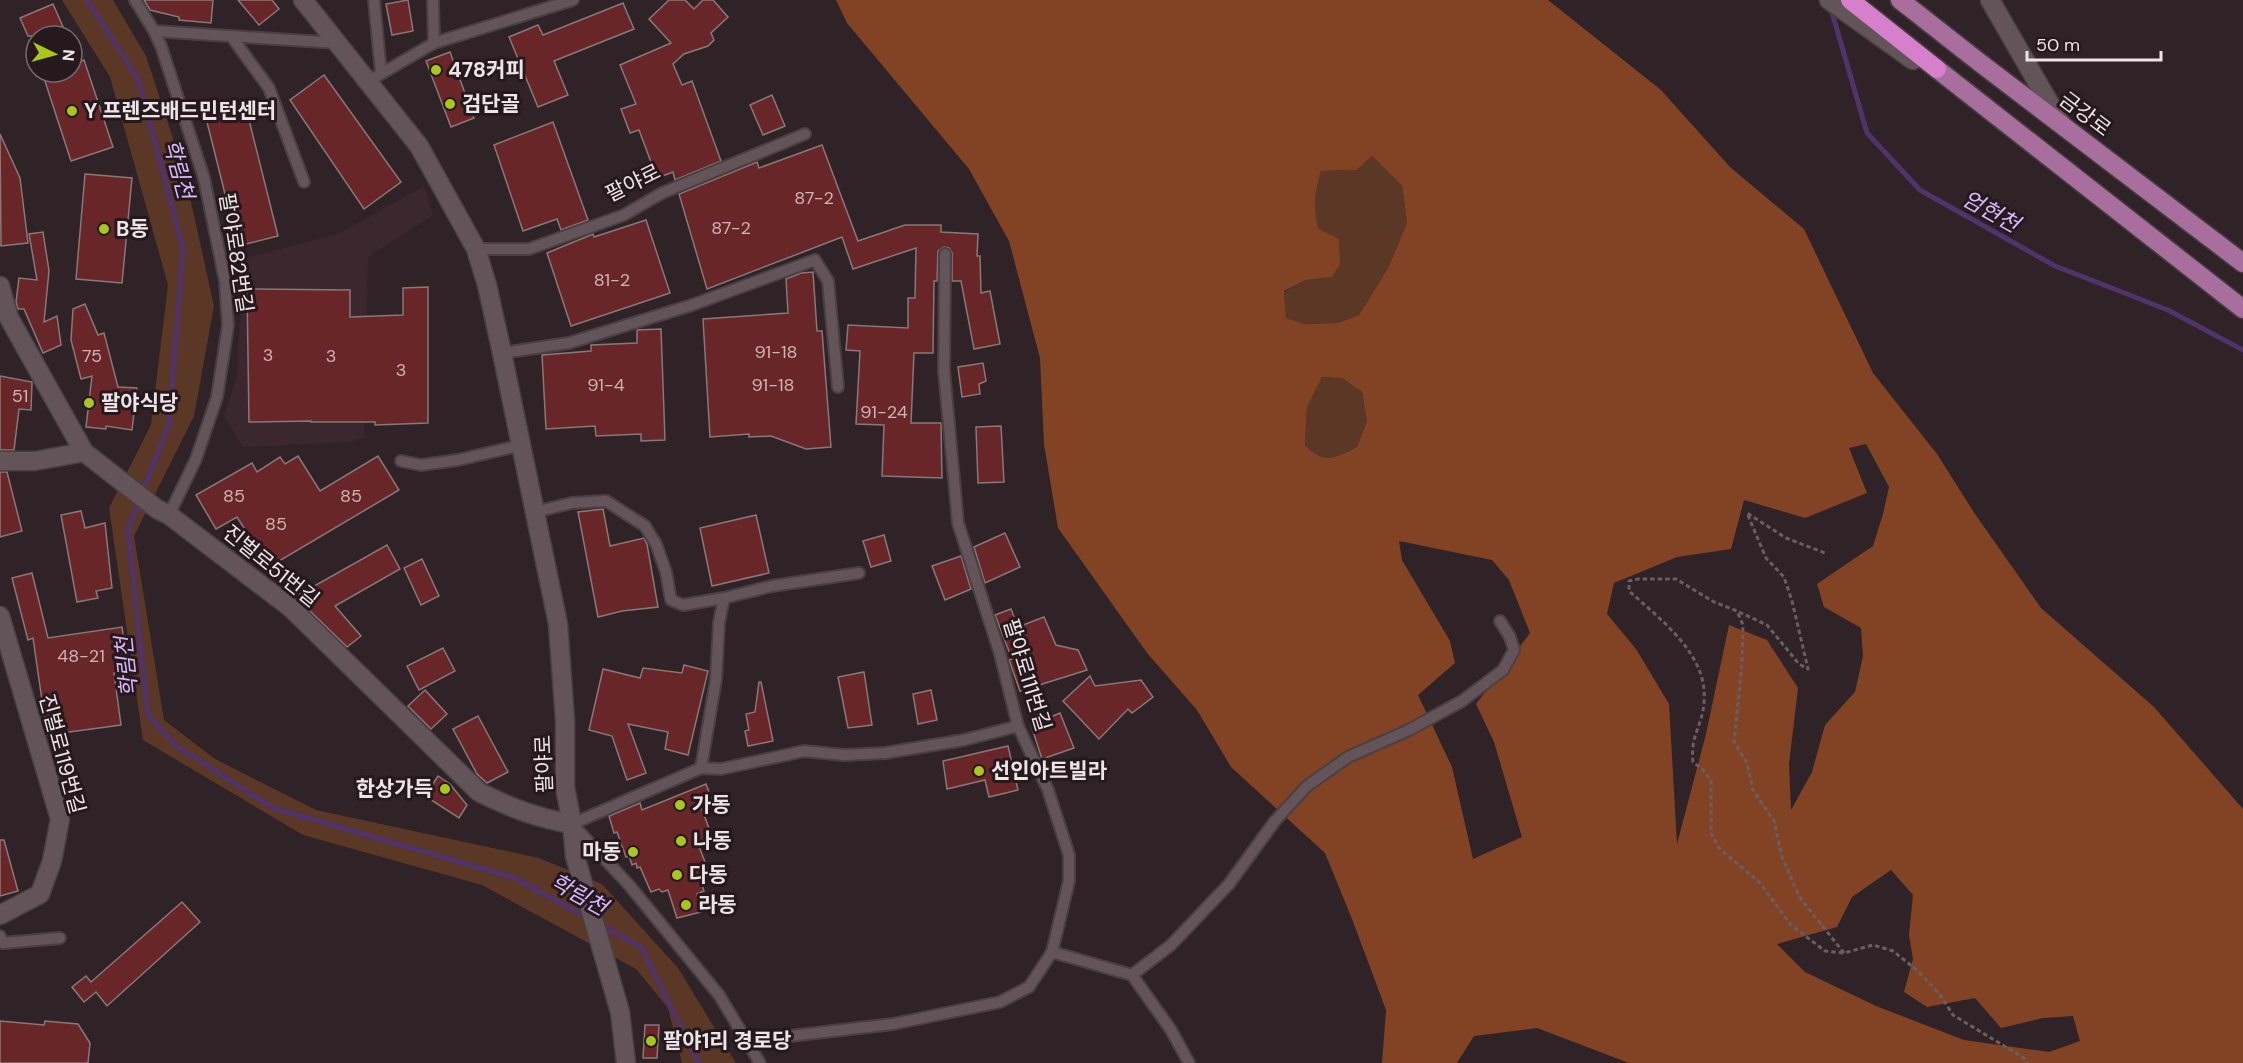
<svg xmlns="http://www.w3.org/2000/svg" width="2243" height="1063" font-family="'DM Sans','Noto Sans KR',sans-serif">
<style>
.built{fill:#3b282f}
.green{fill:#5b3726}
.forest{fill:#824324;fill-rule:evenodd}
.lines{fill:none;stroke-linecap:round;stroke-linejoin:round}
.stream{stroke:#50336b;stroke-width:5}
.building{fill:#692628;stroke:#887877;stroke-width:1.5}
.lane-casing{stroke:#4a4044;stroke-width:14}
.street-casing{stroke:#4a4044;stroke-width:21}
.secondary-casing{stroke:#4a4044;stroke-width:21}
.primary-casing{stroke:#4a4044;stroke-width:21}
.highway-casing{stroke:#4a4044;stroke-width:21}
.path{stroke:#695e62;stroke-width:3;stroke-dasharray:4.5 3;stroke-linecap:butt}
.lane{stroke:#625458;stroke-width:10}
.street{stroke:#625458;stroke-width:18}
.secondary{stroke:#625458;stroke-width:18}
.primary{stroke:#a86e9d;stroke-width:18}
.highway{stroke:#d67fcb;stroke-width:18}
.poi-dot{fill:#a9c71a;stroke:#25191d;stroke-width:2}
.labels{text-anchor:middle;stroke-width:6;stroke-linejoin:round;paint-order:stroke}
.number-label{font-size:18px;fill:#ccb4b7}
.poi-label{font-size:21px;font-weight:bold;fill:#ede4e7;stroke:#25191d;text-anchor:start}
.street-label{font-size:21px;fill:#ede4e7;stroke:#25191d}
.water-label{font-size:22px;font-style:italic;fill:#dab8fd;stroke:#25191d}
</style>
<rect width="100%" height="100%" fill="#2f2327"/>
<path class="built" d="M424 186 433 215 368 257 364 438 349 442 243 447 224 416 237 377 243 259 340 233Z"/>
<g class="green">
<path d="M62 0H113L146 56 185 175 214 306 194 416 134 536 164 720 215 759 316 810 539 858 602 884 678 968 736 1063H682L668 1008 636 969 482 885 303 835 143 740 109 508 151 425 168 285 110 77Z"/>
<path d="M1372 156 1402 184 1407 223 1388 268 1359 315 1338 323 1305 324 1286 318 1284 292 1306 280 1332 277 1339 239 1318 228C1314 205 1314 193 1321 171L1357 170Z"/>
<path d="M1322 377 1342 378 1362 392 1367 421 1357 447C1335 458 1324 465 1305 445L1307 407Z"/>
</g>
<path class="forest" d="M836 0H1548L1661 90 1730 167 1804 229 1873 373 1937 454 1975 514 2041 608 2154 707 2243 809V1063H1629L1537 1028 1474 1036 1457 1063H1382L1386 1010 1352 919 1325 853 1231 767 1197 710 1147 653 1058 528 1044 444 1040 358 1009 241 969 169 847 23ZM1372 156 1402 185 1407 223 1388 268 1359 315 1338 323 1305 324 1286 318 1284 291 1306 280 1332 277 1340 264 1339 239 1318 228C1314 205 1314 194 1321 171L1357 170ZM1322 377 1342 378 1362 392 1367 421 1357 447C1335 458 1324 465 1305 445L1307 407ZM1866 444 1889 487 1883 514 1873 546 1817 584 1824 607 1861 628 1863 656 1855 692 1825 725 1812 772 1791 810 1789 764 1798 688 1767 640 1729 625 1706 734 1677 844 1669 704 1636 649 1607 614 1614 583 1677 557 1731 549 1744 500 1805 518 1867 493 1849 448ZM1399 541 1492 560 1509 580 1530 633 1476 704 1494 742 1522 837 1473 859 1452 767 1418 695 1455 663 1450 641 1402 560ZM1891 870 1913 895 1909 935 1913 959 1904 992 1927 1007 1975 998 2001 1028 2043 1018 2073 1016 2080 1041 2049 1052 1964 1040 1876 1006 1805 972 1777 944 1837 927 1852 897Z"/>
<g class="lines">
<g class="stream">
<path d="M87 0 138 79 183 248 169 424 128 529 148 715 175 745 273 808 515 878 587 918"/>
<path d="M1831 9 1867 133 1920 190 2055 266 2168 310 2243 350"/>
<path d="M601 925 641 947 699 1063"/>
</g>
</g>
<g class="building">
<path d="M144 0H213L211 23 179 20V17L150 10Z"/>
<path d="M238 0H272L279 9 259 25Z"/>
<path d="M408 0 413 31 392 35 386 4Z"/>
<path d="M669 0H685L694 9 703 0H713L728 17 711 33 714 40 708 46 684 54 673 64 682 85 692 81 721 161 675 180 673 172 657 178 639 130 630 133 621 109 636 104 620 65 671 43 649 19Z"/>
<path d="M623 3 634 29 554 61 568 95 538 107 509 37 538 25 543 35Z"/>
<path d="M53 4 67 36H28L20 18Z"/>
<path d="M450 52 474 118 451 127 426 61Z"/>
<path d="M84 60 113 147 71 161 42 72H72V64Z"/>
<path d="M324 75 401 182 364 209 290 100Z"/>
<path d="M772 95 785 126 763 135 750 105Z"/>
<path d="M245 104 278 236 238 246 205 114Z"/>
<path d="M553 122 588 220 561 230 557 219 523 231 494 145Z"/>
<path d="M0 134 20 178 28 243 1 246Z"/>
<path d="M822 145 858 241 905 225H941V232L978 234 977 256H980L981 293 990 291 1000 344 974 349 961 281H952V253L949 248 944 247 938 251 937 281H934L933 353H914L911 423H941L942 478 882 476 884 425 856 424 860 351 846 350 848 325 908 328V298H915L916 248 853 269 842 237 707 289 679 194 757 162 759 168Z"/>
<path d="M85 174 132 178 122 283 76 279Z"/>
<path d="M646 220 670 293 571 326 547 253 593 234 594 237Z"/>
<path d="M43 232 49 271 44 322 57 316 61 345 43 353 24 309H18L16 302 19 278 37 280 29 234Z"/>
<path d="M813 272 817 331H822L831 447 806 449 771 436 749 437V434L710 437 703 319 788 313 786 279 801 273Z"/>
<path d="M428 287V423L375 425V422H311V421L249 422 247 289 350 290V317L403 315V288Z"/>
<path d="M85 304 98 335 104 333 118 387 137 388 132 430 106 426V429L86 427 92 376 81 379 71 340 73 309Z"/>
<path d="M661 329 665 440 641 441V434L596 436 595 426 546 429 542 355 591 351V345L637 343V330Z"/>
<path d="M983 363 986 381 979 384 980 394 962 397 958 367Z"/>
<path d="M0 376 32 382 31 410 19 409 14 450H0Z"/>
<path d="M1001 426 1004 482 978 483 976 427Z"/>
<path d="M298 456 320 491 378 456 399 490 269 567 237 517 216 529 196 495 252 463 257 472 280 457 285 464Z"/>
<path d="M0 472H7L22 531 0 537Z"/>
<path d="M603 509 610 546 644 538 647 544 658 607 622 611 598 617 578 512Z"/>
<path d="M81 511 85 528 105 523 112 588 96 591 98 598 77 602 61 515Z"/>
<path d="M756 515 769 573 712 586 700 528Z"/>
<path d="M1005 533 1020 567 985 583 974 547Z"/>
<path d="M884 535 891 561 871 567 863 541Z"/>
<path d="M387 545 400 569 335 606 361 636 347 647 310 611 300 594Z"/>
<path d="M961 556 971 589 945 600 932 566Z"/>
<path d="M422 559 439 596 421 605 404 568Z"/>
<path d="M32 573 48 638 122 627 128 671 114 673 121 725 47 735 33 638 28 640 12 578Z"/>
<path d="M1011 609 1018 627 1044 617 1056 645 1078 650 1087 670 1020 691 1009 660 1012 659 995 615Z"/>
<path d="M443 648 455 671 419 690 407 666Z"/>
<path d="M684 665 708 671 688 755 665 749 668 732 628 724 646 773 627 780 612 736 589 730 603 669 640 678 643 668 682 673Z"/>
<path d="M864 672 872 725 848 728 838 677Z"/>
<path d="M1090 676 1095 686 1141 680 1153 697 1132 713 1128 709 1099 739 1063 701Z"/>
<path d="M759 682H761L773 741 748 746 745 731 749 730 746 714 755 712Z"/>
<path d="M425 690 447 714 431 729 408 706Z"/>
<path d="M931 690 937 720 918 724 913 694Z"/>
<path d="M1060 713 1074 748 1042 759 1031 725Z"/>
<path d="M478 716 508 772 487 783 477 774 453 729Z"/>
<path d="M1008 746 1018 790 989 797 985 780 947 789 943 761Z"/>
<path d="M438 776 450 784 467 805 459 818 425 796Z"/>
<path d="M706 784 713 803 701 807 713 839 698 844 709 872 699 876 704 891 697 894 701 912 677 918 668 890 662 892 659 889 651 892 640 867 637 868 636 863 632 865 629 856 626 857 617 832 614 833 609 816 640 803 642 810Z"/>
<path d="M0 840H4L18 891 0 896Z"/>
<path d="M182 902 200 922 107 1006 96 992 84 1002 72 987 86 976 91 982Z"/>
<path d="M0 1021 44 1025 45 1021 78 1024 90 1043 88 1063H0Z"/>
<path d="M645 1025H659L657 1058H643Z"/>
</g>
<g class="lines">
<defs>
<g id="lane">
<path d="M135 0 154 31 161 46 204 178 225 281 228 326 217 397 196 459 169 515"/>
<path d="M374 0 381 73"/>
<path d="M433 0 434 43"/>
<path d="M154 31 337 43"/>
<path d="M231 36 269 88 304 182"/>
<path d="M367 82 434 43 573 0"/>
<path d="M476 249H529L624 215 662 193 805 134"/>
<path d="M502 353 569 343 692 305 815 260 828 281 838 387"/>
<path d="M401 461 421 465 458 460 522 445"/>
<path d="M535 512 572 503 606 501 645 526 656 544 666 572 671 600 683 605 724 598"/>
<path d="M701 768 716 679 719 623 724 598 772 586 859 573"/>
<path d="M0 936 3 943 60 938"/>
<path d="M1052 952 1132 975 1171 1030 1189 1063"/>
<path d="M1132 975 1171 945 1229 884 1275 821 1307 786 1348 757 1409 730 1462 701 1503 670 1514 650 1510 637 1500 621"/>
<path d="M747 1041 893 1024 1000 1002 1029 987 1052 952 1069 881V855L1048 790 1018 726 1000 654 958 523 944 371 945 254"/>
<path d="M760 1063 719 995 629 885 572 824 701 768 721 769 804 751 844 755 885 753 964 740 1018 726"/>
</g>
<g id="street">
<path d="M1990 0 2062 125"/>
<path d="M0 286 9 318 84 452 157 509 169 515 291 608 479 792C511 808 537 818 572 824"/>
<path d="M0 461H35L84 452"/>
<path d="M0 616 60 819 52 861 40 894 0 915"/>
</g>
<g id="secondary">
<path d="M303 0 419 146 476 249 487 285 502 353 558 624 565 720V787L572 824 575 856 620 1012 626 1063"/>
<path d="M1829 0 1913 60"/>
</g>
<g id="primary">
<path d="M1900 0 1979 62 2243 263"/>
<path d="M1937 69 2243 309"/>
</g>
<path id="highway" d="M1850 0 1937 69"/>
</defs>
<use href="#lane" class="lane-casing"/>
<use href="#street" class="street-casing"/>
<use href="#secondary" class="secondary-casing"/>
<use href="#primary" class="primary-casing"/>
<use href="#highway" class="highway-casing"/>
<g class="path">
<path d="M1739 612 1767 625 1799 664 1808 669 1792 601 1784 577 1766 558 1747 513 1786 538 1825 553"/>
<path d="M1844 953 1800 898 1782 857 1774 821 1753 790 1747 763 1734 742 1742 664 1743 625 1737 611 1714 602 1676 579H1638L1629 581V591C1661 620 1709 655 1704 703 1702 727 1690 735 1693 762L1703 770 1711 780V833L1719 848 1760 883 1791 925 1825 951 1844 953 1873 945 1893 951 1918 971 1941 996 1953 1015 2024 1058 2028 1063"/>
</g>
<use href="#lane" class="lane"/>
<use href="#street" class="street"/>
<use href="#secondary" class="secondary"/>
<use href="#primary" class="primary"/>
<use href="#highway" class="highway"/>
</g>
<g class="poi-dot">
<circle cx="436" cy="70" r="6"/>
<circle cx="450" cy="104" r="6"/>
<circle cx="72" cy="111" r="6"/>
<circle cx="104" cy="229" r="6"/>
<circle cx="89" cy="403" r="6"/>
<circle cx="979" cy="771" r="6"/>
<circle cx="445" cy="789" r="6"/>
<circle cx="680" cy="805" r="6"/>
<circle cx="681" cy="841" r="6"/>
<circle cx="633" cy="852" r="6"/>
<circle cx="677" cy="875" r="6"/>
<circle cx="686" cy="905" r="6"/>
<circle cx="651" cy="1041" r="6"/>
</g>
<g class="labels">
<g class="number-label">
<text x="814" y="204">87-2</text>
<text x="731" y="234">87-2</text>
<text x="612" y="286">81-2</text>
<text x="776" y="358">91-18</text>
<text x="268" y="361">3</text>
<text x="92" y="362">75</text>
<text x="331" y="362">3</text>
<text x="401" y="376">3</text>
<text x="606" y="391">91-4</text>
<text x="773" y="391">91-18</text>
<text x="20" y="402">51</text>
<text x="884" y="418">91-24</text>
<text x="234" y="502">85</text>
<text x="351" y="502">85</text>
<text x="276" y="530">85</text>
<text x="81" y="662">48-21</text>
</g>
<g class="poi-label">
<text x="448" y="77">478커피</text>
<text x="462" y="111">검단골</text>
<text x="84" y="118">Y 프렌즈배드민턴센터</text>
<text x="116" y="236">B동</text>
<text x="101" y="410">팔야식당</text>
<text x="991" y="778">선인아트빌라</text>
<text x="433" y="796" text-anchor="end">한상가득</text>
<text x="692" y="812">가동</text>
<text x="693" y="848">나동</text>
<text x="621" y="859" text-anchor="end">마동</text>
<text x="689" y="882">다동</text>
<text x="698" y="912">라동</text>
<text x="663" y="1048">팔야1리 경로당</text>
</g>
<g class="street-label">
<text transform="translate(2085 114) rotate(37)" y="7">금강로</text>
<text transform="translate(633 183) rotate(-26)" y="7">팔야로</text>
<text transform="translate(236 253) rotate(81)" y="7">팔야로82번길</text>
<text transform="translate(271 566) rotate(39)" y="7">진벌로51번길</text>
<text transform="translate(1027 675) rotate(73)" y="7">팔야로111번길</text>
<text transform="translate(62 754) rotate(75)" y="7">진벌로119번길</text>
<text transform="translate(544 764) rotate(-92)" y="7">팔야로</text>
</g>
<g class="water-label">
<text transform="translate(179 169) rotate(75)" y="8">학림천</text>
<text transform="translate(1991 211) rotate(29)" y="8">엄현천</text>
<text transform="translate(126 667) rotate(-96)" y="8">학림천</text>
<text transform="translate(579 894) rotate(29)" y="8">학림천</text>
</g>
</g>
<g transform="translate(54 54) rotate(95)"><circle r="28" fill="#25191d" stroke="#756a6e" stroke-width="1.5"/>
<path d="M0-4.5L10 22L0 15L-10 22Z" fill="#a9c71a"/>
<text y="-9" font-size="16" font-weight="bold" text-anchor="middle" fill="#ede4e7">N</text>
</g>
<path d="M2027 51v9h134v-9" fill="none" stroke="#ede4e7" stroke-width="3"/>
<text x="2036" y="51" font-size="18" fill="#ede4e7" stroke="#25191d" stroke-width="4.5" paint-order="stroke">50 m</text>
</svg>
